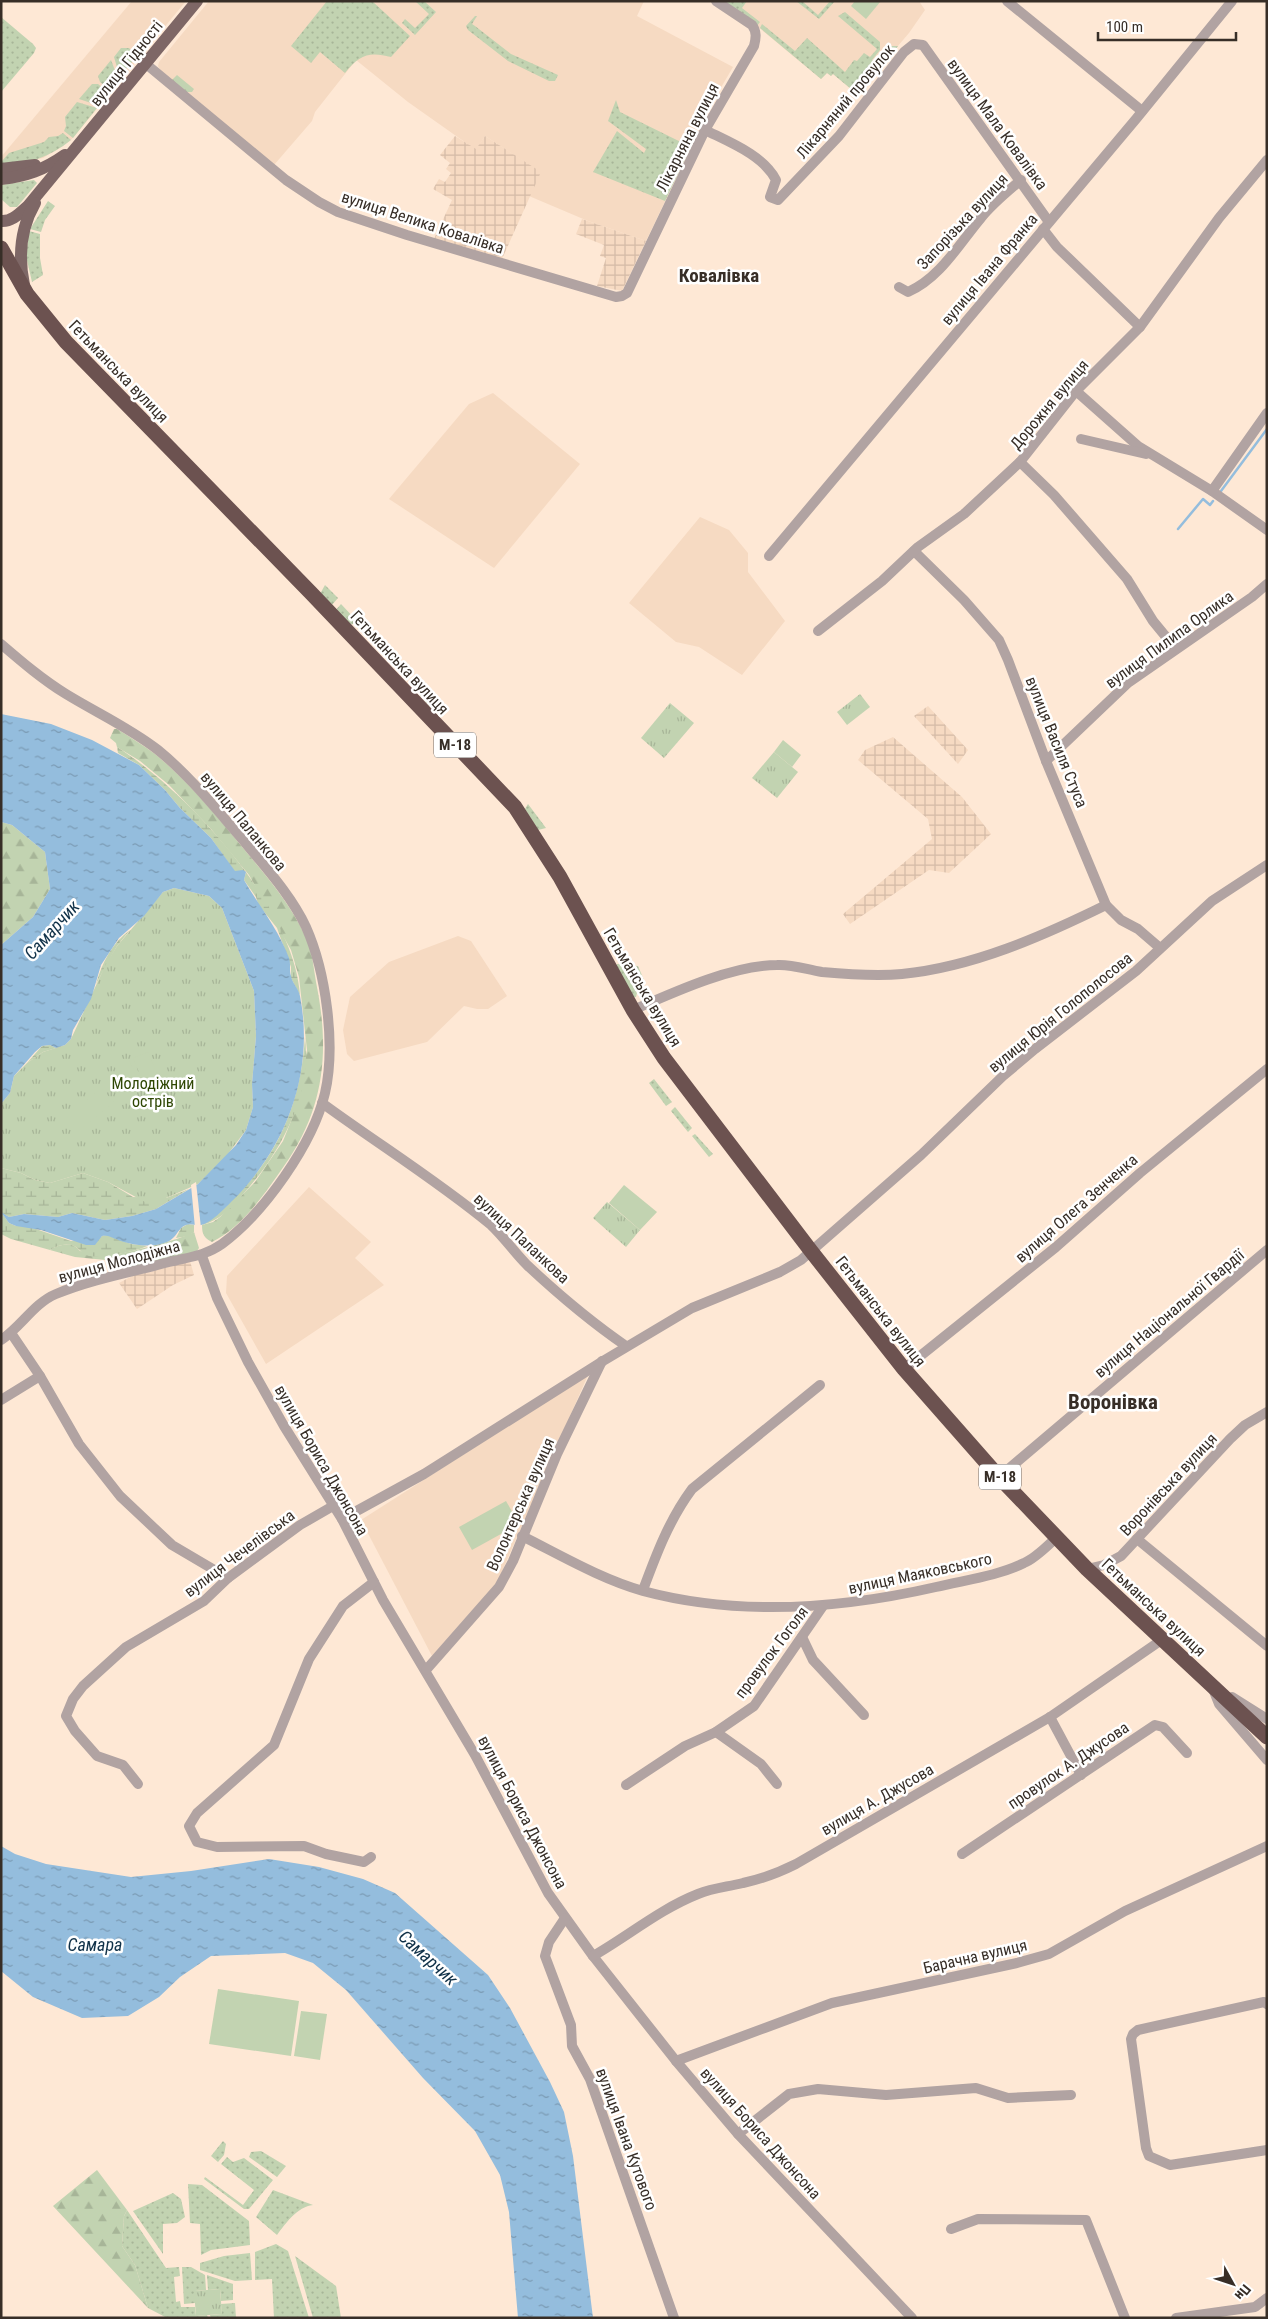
<svg xmlns="http://www.w3.org/2000/svg" width="1268" height="2319" font-family="'Roboto Condensed',sans-serif">
<style>
.built{fill:#f6dac2}
.industrial{fill:url(#industrial-grid)}
.grass{fill:url(#grass-dots)}
.forest{fill:url(#forest-firs)}
.wetland{fill:url(#wetland-marsh)}
.park{fill:url(#park-tufts)}
.pitch{fill:#c2d3b1}
.water{fill:url(#water-ripples)}
.pier{fill:#fee8d5}
.lines{fill:none;stroke-linecap:round;stroke-linejoin:round}
.stream{stroke:#94bddd;stroke-width:2.5}
.minor{stroke:#b1a3a2;stroke-width:10}
.major{stroke:#7e6766;stroke-width:12}
.highway{stroke:#6c5250;stroke-width:15}
.labels{text-anchor:middle;stroke-width:5;stroke-linejoin:round;paint-order:stroke}
.shield{fill:#fff;stroke:#736d68;stroke-width:1}
.shield-label{font-size:15px;font-weight:bold;fill:#372e27}
.street-label{font-size:16px;fill:#372e27;stroke:#fff}
.park-label{font-size:16px;fill:#2f4704;stroke:#fff}
.water-label{font-size:18px;font-style:italic;fill:#103148;stroke:#fff}
.quarter-label{font-size:19px;font-weight:bold;fill:#372e27;stroke:#fff}
.district-label{font-size:21px;font-weight:bold;fill:#372e27;stroke:#fff}
</style>
<defs>
<pattern id="industrial-grid" width="8" height="8" patternUnits="userSpaceOnUse" patternTransform="scale(1.25)"><rect width="8" height="8" fill="#f6dac2"/><path d="M0 4h8M4 0v8" fill="none" stroke="#d4bba7"/></pattern>
<pattern id="grass-dots" width="8" height="8" patternUnits="userSpaceOnUse" patternTransform="scale(1.25)"><rect width="8" height="8" fill="#c2d3b1"/><path d="M2 2h.1M6 6h.1" fill="none" stroke="#a7b598" stroke-width="1.8" stroke-linecap="round"/></pattern>
<pattern id="forest-firs" width="22" height="20" patternUnits="userSpaceOnUse" patternTransform="scale(1.25)"><rect width="22" height="20" fill="#c2d3b1"/><path d="M5 1l3.5 6h-7zM16 11l3.5 6h-7z" fill="#a7b598"/></pattern>
<pattern id="wetland-marsh" width="20" height="14" patternUnits="userSpaceOnUse" patternTransform="scale(1.25)"><rect width="20" height="14" fill="#c2d3b1"/><path d="M1 5h8M5 5V1M11 12h8M15 12V8" fill="none" stroke="#a7b598"/></pattern>
<pattern id="park-tufts" width="24" height="20" patternUnits="userSpaceOnUse" patternTransform="scale(1.25)"><rect width="24" height="20" fill="#c2d3b1"/><path d="M3 7l-1-3M5 7V3M7 7l1-3M15 17l-1-3M17 17v-4M19 17l1-3" fill="none" stroke="#a7b598"/></pattern>
<pattern id="water-ripples" width="26" height="14" patternUnits="userSpaceOnUse" patternTransform="scale(1.25)"><rect width="26" height="14" fill="#94bddd"/><path d="M2 4q2-2 4 0t4 0M15 11q2-2 4 0t4 0" fill="none" stroke="#7a9ab3"/></pattern>
</defs>
<rect width="100%" height="100%" fill="#fee8d5"/>
<g class="built">
<path d="M132 1H186L71 140 43 158 1 166V157Z"/>
<path d="M209 1H644L637 16 733 67 688 144 691 147 646 241 588 221 529 196 540 172 485 136 476 150 408 102 356 60 315 112 312 121 274 165 160 70 158 66 159 62Z"/>
<path d="M721 1H919L925 10 909 33 857 94 833 74 831 76 827 73 821 79 757 26Z"/>
<path d="M493 393 580 464 494 568 389 499 469 404Z"/>
<path d="M700 517 729 530 748 553V572L785 621 742 675 699 647 676 642 629 603Z"/>
<path d="M458 936 471 941 507 996 488 1009H477L464 1006 427 1042 354 1061 347 1054 343 1030 350 997 389 962Z"/>
<path d="M309 1187 371 1242 355 1258 384 1285 266 1364 226 1293 227 1276Z"/>
<path d="M588 1375 497 1583 432 1656 361 1520Z"/>
</g>
<g class="industrial">
<path d="M455 136 476 149 485 136 541 172 502 259 434 239 452 200 433 189 439 179 445 182 451 173 446 169 450 163 440 155Z"/>
<path d="M582 219 646 241 622 291 597 286 606 258 600 256 604 245 576 234Z"/>
<path d="M928 706 968 750 958 764 914 716Z"/>
<path d="M893 737 962 797 991 834 949 873 929 870 850 924 843 914 932 839 928 819 858 760 865 750Z"/>
<path d="M190 1261 194 1275 173 1285 137 1309 119 1283 134 1275Z"/>
</g>
<g class="grass">
<path d="M327 1H372L410 36 391 57C369 51 359 55 345 73L320 52 311 63 291 46Z"/>
<path d="M415 1H424L436 12 415 35 402 23 405 19 415 28 429 14Z"/>
<path d="M721 1H747L742 8 760 22 757 26Z"/>
<path d="M796 1H802L818 15 830 1H835L819 19Z"/>
<path d="M845 12 880 42V50L872 60 876 63 890 46H898L857 94 833 74 831 76 827 73 821 79 760 28 762 24 795 51 807 38 845 72 854 60 857 61 864 53 870 57 877 49 838 16Z"/>
<path d="M475 16H477L472 24 475 26 511 54 558 75 555 81H549L508 61 468 30 466 26Z"/>
<path d="M1 17 33 44 36 48 34 53 1 92Z"/>
<path d="M121 48H129L137 56 125 70 127 73 123 77 119 74 114 57Z"/>
<path d="M111 60 116 73 105 86 100 82 98 76Z"/>
<path d="M92 84H98L103 88 91 103 79 99Z"/>
<path d="M616 100 620 112 691 147 665 201 593 172 617 131 644 153 646 149 608 121Z"/>
<path d="M77 102 97 108 73 138 64 131 66 126 65 117Z"/>
<path d="M63 133 71 140C50 157 28 164 1 166V162L9 153 44 142 49 137 58 136Z"/>
<path d="M34 180 37 183 17 207H10L1 199V185Z"/>
<path d="M48 201 55 206 45 220 41 232 30 229Z"/>
<path d="M29 231 40 234V258L43 275 32 282 26 256Z"/>
<path d="M325 585 338 598 331 606 320 594Z"/>
<path d="M341 604 356 620 353 624 349 625 335 611Z"/>
<path d="M419 686 437 707 434 711 417 692Z"/>
<path d="M528 804 546 828 538 830 525 809Z"/>
<path d="M617 964H620L637 993 636 997H632L616 966Z"/>
<path d="M625 965 638 966 644 980 638 990Z"/>
<path d="M654 1079 672 1102 666 1106 649 1083Z"/>
<path d="M675 1107 692 1128 688 1132 671 1111Z"/>
<path d="M695 1134 713 1154 709 1157 692 1136Z"/>
<path d="M223 2141 226 2144 224 2155 218 2162 211 2156Z"/>
<path d="M261 2151 286 2166 277 2177 249 2157 251 2152Z"/>
<path d="M227 2157 233 2162 244 2158 273 2180 249 2209H244L204 2179 205 2177 243 2205 254 2190 221 2164Z"/>
<path d="M188 2184 202 2185 249 2221 250 2245 211 2250 201 2255 200 2224 190 2223Z"/>
<path d="M273 2190 313 2205C297 2207 286 2223 277 2235L256 2217Z"/>
<path d="M173 2193 181 2199 185 2217 177 2223 163 2224V2254L133 2211Z"/>
<path d="M127 2210 166 2268 179 2267 180 2276 174 2277 176 2302 180 2301 181 2307H195L196 2316 207 2315 208 2318H167L148 2308 135 2265 122 2246 124 2216Z"/>
<path d="M276 2244 288 2251 309 2318H274L272 2279 255 2280V2252Z"/>
<path d="M250 2253 252 2280 235 2281 200 2270V2263L224 2256Z"/>
<path d="M295 2256 336 2286 341 2318H313Z"/>
<path d="M182 2267H191L205 2275 206 2290 195 2291V2303L184 2304Z"/>
<path d="M207 2275 233 2284V2300L221 2301 220 2289 208 2290Z"/>
<path d="M235 2303 236 2318H211L210 2315 222 2314 221 2304Z"/>
</g>
<g class="forest">
<path d="M177 75 194 89 192 92H186L172 80Z"/>
<path d="M114 729H117C130 737 143 745 155 754 188 781 216 815 243 848 268 878 297 911 310 948 313 959 314 971 316 982 330 1050 325 1108 284 1166 265 1193 243 1227 212 1242 204 1238 202 1234 202 1225L213 1222 220 1217 255 1182 283 1141 293 1116 307 1050 299 977 291 950 249 875 211 829 169 785 140 761 117 747 116 743 110 738Z"/>
<path d="M1 822 12 825 45 852 50 889 33 917 1 945Z"/>
<path d="M194 1232 199 1248 195 1254 127 1271 126 1262 75 1257 50 1250C59 1244 73 1241 80 1251 90 1253 101 1255 111 1255 124 1254 186 1238 194 1232Z"/>
<path d="M97 2170 127 2210 124 2216 122 2246 135 2265 148 2308 53 2206Z"/>
</g>
<g class="wetland">
<path d="M117 747C188 792 294 907 300 995L291 978V967L277 928 258 904 256 897 244 880 246 872H235L211 838 180 808 165 790 139 765 118 753Z"/>
<path d="M130 930 117 946 96 984C102 963 112 943 130 930Z"/>
<path d="M305 1037C312 1095 281 1152 244 1193 232 1207 221 1220 202 1225 267 1178 300 1117 305 1037Z"/>
<path d="M50 1045 56 1048 43 1052 27 1063 42 1046Z"/>
<path d="M1 1168 21 1173 35 1180 50 1183 83 1173 108 1182 133 1197 166 1198 189 1189 156 1209 132 1216 105 1220 72 1213 58 1217 24 1214 9 1217 2 1213 9 1223 16 1226H27L71 1241 98 1239 102 1236 107 1235 131 1244 147 1246C134 1252 103 1258 89 1256 82 1254 81 1250 76 1247 68 1242 58 1245 50 1250L11 1239 1 1234Z"/>
<path d="M188 1224 194 1225V1232L189 1236 176 1238 181 1228Z"/>
</g>
<g class="park">
<path d="M860 694 870 707 847 725 837 712Z"/>
<path d="M670 703 694 723 664 758 641 738Z"/>
<path d="M774 752 798 772 777 798 752 778Z"/>
<path d="M174 888 209 896 222 908 254 991 256 1036 252 1084 253 1107 246 1130 225 1158 198 1184 166 1198 145 1202 108 1182 83 1173 50 1183 35 1180 21 1173 1 1168V1104L10 1093 14 1076 27 1063 43 1052 65 1045 71 1039 106 964 117 946 163 892Z"/>
<path d="M607 1202 640 1230 626 1247 593 1218Z"/>
<path d="M220 2289 222 2314 196 2316 194 2291Z"/>
</g>
<g class="pitch">
<path d="M855 1H881L866 19 851 6Z"/>
<path d="M783 740 801 755 792 767 774 752Z"/>
<path d="M148 1052 158 1076 143 1082 133 1058Z"/>
<path d="M129 1060 140 1084 125 1091 115 1067Z"/>
<path d="M101 1088 114 1102 79 1131 67 1117Z"/>
<path d="M624 1185 657 1212 640 1230 609 1203Z"/>
<path d="M506 1501 519 1524 472 1550 459 1527Z"/>
<path d="M218 1989 299 2001 291 2056 209 2044Z"/>
<path d="M301 2011 327 2014 320 2060 294 2056Z"/>
</g>
<g class="water">
<path d="M1 714 51 724 92 740 139 765 165 790 180 808 211 838 235 871 243 870 246 872 244 880C259 906 278 928 289 958 291 964 289 970 291 976 292 983 299 989 300 996 315 1072 286 1149 231 1202 224 1209 211 1223 201 1225 196 1226 191 1223 186 1225 177 1228 177 1240 164 1243 149 1248 130 1245 116 1239 110 1237 108 1235 102 1236L95 1245H86L41 1230 16 1226 9 1223 1 1212 9 1217 24 1214 58 1217 72 1213 105 1220 132 1216 156 1209 198 1184 236 1145 246 1130 253 1107 252 1084 256 1036 254 991 222 908 209 896 174 888 163 892 144 916 119 938 101 965 91 999 73 1030 71 1039 65 1045 56 1048 50 1045 42 1046 35 1052 14 1076 10 1093 1 1104V945L33 917 50 889 45 852 12 825 1 822Z"/>
<path d="M1 1846 15 1854 46 1864 131 1877 191 1871 269 1859 319 1867 363 1879 395 1893 488 1975 510 2008 550 2082 564 2112 573 2156 593 2318H518L509 2212 500 2175 475 2131 423 2078 346 1990 313 1963 285 1953 211 1956 180 1977 159 1997 128 2016 82 2018 33 1997 1 1971Z"/>
</g>
<path class="pier" d="M196 1182 201 1228H195L191 1185Z"/>
<g class="lines">
<g class="stream">
<path d="M1221 491 1267 429"/>
<path d="M1178 529 1203 499 1210 505 1213 501"/>
</g>
<g class="minor">
<path d="M1007 1 1142 111"/>
<path d="M146 64 286 180 319 202 338 212 407 235 616 297 622 296 627 293 705 130 754 46C756 38 757 32 752 25L716 1"/>
<path d="M705 130C729 142 763 155 776 180L770 197 778 200 839 136 904 52 914 44 923 45 1049 222"/>
<path d="M1043 229 1057 247 1140 327"/>
<path d="M899 287 908 292C940 278 959 244 981 218 992 204 1007 192 1021 180"/>
<path d="M1076 391 1138 446 1212 491 1267 530"/>
<path d="M1081 439 1146 454"/>
<path d="M1020 462 1054 495 1127 579 1153 621 1176 649"/>
<path d="M1212 491 1267 413"/>
<path d="M914 551 964 600 999 640 1008 660 1046 761 1106 905 1121 920 1138 929 1160 948"/>
<path d="M769 556 1136 119 1232 1"/>
<path d="M818 631 882 581 918 547 964 514 1020 462 1076 391 1140 327 1219 218 1267 160"/>
<path d="M1 644C22 662 43 680 66 694 97 713 130 728 158 750 190 776 216 809 243 840 265 867 291 895 306 927 326 972 336 1045 325 1093 313 1144 264 1213 222 1244 205 1256 189 1257 169 1262 132 1272 92 1279 56 1294 34 1303 21 1327 1 1340"/>
<path d="M1046 761 1128 683 1252 597 1267 584"/>
<path d="M633 1010C674 992 733 965 777 965 792 964 808 970 822 972 844 974 880 976 902 974 973 967 1043 936 1106 905"/>
<path d="M322 1103C378 1144 438 1181 491 1225 504 1237 514 1252 527 1265 558 1294 591 1322 626 1346"/>
<path d="M202 1256 217 1298 248 1362 284 1426 342 1519 383 1600 475 1755 548 1893 593 1956 676 2061 738 2134 912 2318"/>
<path d="M11 1333 40 1376 79 1444 120 1496 172 1545 228 1578"/>
<path d="M904 1369 1056 1247 1140 1173 1267 1069"/>
<path d="M1 1400 40 1376"/>
<path d="M999 1477 1267 1250"/>
<path d="M342 1519 424 1474 603 1361 692 1308 780 1272 801 1260 921 1155 1003 1076 1035 1049 1136 971 1212 901 1267 865"/>
<path d="M522 1536C562 1556 601 1579 643 1591 740 1617 840 1609 936 1587 965 1580 998 1576 1024 1563 1036 1558 1047 1546 1057 1537"/>
<path d="M1137 1539 1267 1646"/>
<path d="M1087 1569 1104 1565 1121 1556 1230 1439 1245 1425 1267 1412"/>
<path d="M643 1590C656 1555 669 1520 692 1489L820 1385"/>
<path d="M802 1637 813 1660 864 1715"/>
<path d="M426 1670 499 1587 513 1561 557 1454 602 1361"/>
<path d="M1213 1689 1219 1704 1267 1760"/>
<path d="M1232 1697 1267 1719"/>
<path d="M1050 1717 1081 1775"/>
<path d="M716 1732 761 1764 777 1784"/>
<path d="M138 1784 123 1765 97 1756 75 1731 66 1716 73 1699 83 1686 126 1647 204 1601 228 1578 300 1525 333 1506"/>
<path d="M626 1785 685 1746 716 1732 754 1706 823 1606"/>
<path d="M962 1854 1155 1725 1163 1727 1187 1753"/>
<path d="M371 1857 364 1862 326 1854 304 1846 217 1847 197 1842 189 1826 197 1813 274 1745 309 1659 343 1606 374 1582"/>
<path d="M565 1918 549 1942 545 1956 571 2025 572 2046 590 2079 674 2318"/>
<path d="M593 1956C628 1936 660 1909 698 1894 713 1888 727 1887 743 1883 762 1879 778 1873 796 1864L1050 1717 1163 1639"/>
<path d="M1267 2004 1264 2002 1138 2030 1133 2034 1131 2039 1146 2148 1149 2156 1170 2165 1267 2150"/>
<path d="M676 2061 832 2003 1017 1963 1049 1954 1125 1911 1267 1846"/>
<path d="M738 2134 789 2094 818 2089 886 2095 976 2088 1008 2098 1071 2095"/>
<path d="M951 2229 978 2219 1086 2220 1125 2318"/>
<path d="M1176 2318 1255 2307 1267 2298"/>
</g>
<g class="major">
<path d="M1 169 35 165"/>
<path d="M1 179C26 176 44 170 65 155"/>
<path d="M1 221C12 222 20 213 28 206L197 1"/>
<path d="M24 285C18 256 20 229 35 203"/>
</g>
<path class="highway" d="M1 248 27 294 66 342 311 593 515 807 560 877 633 1010 664 1058 811 1251 904 1369 999 1477 1087 1569 1267 1737"/>
</g>
<g class="labels">
<g class="shield">
<rect x="434" y="732.5" width="42" height="25" rx="4"/>
<rect x="979" y="1464.5" width="42" height="25" rx="4"/>
</g>
<g class="shield-label">
<text x="455" y="750">М-18</text>
<text x="1000" y="1482">М-18</text>
</g>
<g class="street-label">
<text transform="translate(126 63) rotate(-51)" y="6">вулиця Гідності</text>
<text transform="translate(845 101) rotate(-50)" y="6">Лікарняний провулок</text>
<text transform="translate(998 124) rotate(54)" y="6">вулиця Мала Ковалівка</text>
<text transform="translate(687 137) rotate(-63)" y="6">Лікарняна вулиця</text>
<text transform="translate(962 221) rotate(-47)" y="6">Запорізька вулиця</text>
<text transform="translate(423 222) rotate(18)" y="6">вулиця Велика Ковалівка</text>
<text transform="translate(989 269) rotate(-50)" y="6">вулиця Івана Франка</text>
<text transform="translate(119 371) rotate(46)" y="6">Гетьманська вулиця</text>
<text transform="translate(1049 404) rotate(-50)" y="6">Дорожня вулиця</text>
<text transform="translate(1169 639) rotate(-36)" y="6">вулиця Пилипа Орлика</text>
<text transform="translate(400 662) rotate(47)" y="6">Гетьманська вулиця</text>
<text transform="translate(1057 742) rotate(68)" y="6">вулиця Василя Стуса</text>
<text transform="translate(244 821) rotate(50)" y="6">вулиця Паланкова</text>
<text transform="translate(643 987) rotate(59)" y="6">Гетьманська вулиця</text>
<text transform="translate(1060 1012) rotate(-39)" y="6">вулиця Юрія Голополосова</text>
<text transform="translate(1076 1208) rotate(-41)" y="6">вулиця Олега Зенченка</text>
<text transform="translate(522 1238) rotate(43)" y="6">вулиця Паланкова</text>
<text transform="translate(119 1261) rotate(-15)" y="6">вулиця Молодіжна</text>
<text transform="translate(881 1311) rotate(52)" y="6">Гетьманська вулиця</text>
<text transform="translate(1169 1313) rotate(-40)" y="6">вулиця Національної Гвардії</text>
<text transform="translate(322 1460) rotate(60)" y="6">вулиця Бориса Джонсона</text>
<text transform="translate(1168 1484) rotate(-47)" y="6">Воронівська вулиця</text>
<text transform="translate(520 1504) rotate(-66)" y="6">Волонтерська вулиця</text>
<text transform="translate(239 1553) rotate(-37)" y="6">вулиця Чечелівська</text>
<text transform="translate(920 1573) rotate(-12)" y="6">вулиця Маяковського</text>
<text transform="translate(1154 1607) rotate(43)" y="6">Гетьманська вулиця</text>
<text transform="translate(771 1652) rotate(-53)" y="6">провулок Гоголя</text>
<text transform="translate(1068 1765) rotate(-34)" y="6">провулок А. Джусова</text>
<text transform="translate(877 1799) rotate(-30)" y="6">вулиця А. Джусова</text>
<text transform="translate(523 1812) rotate(62)" y="6">вулиця Бориса Джонсона</text>
<text transform="translate(975 1956) rotate(-13)" y="6">Барачна вулиця</text>
<text transform="translate(761 2133) rotate(48)" y="6">вулиця Бориса Джонсона</text>
<text transform="translate(627 2139) rotate(70)" y="6">вулиця Івана Кутового</text>
</g>
<g class="park-label">
<text x="153" y="1089">Молодіжний<tspan x="153" dy="18">острів</tspan></text>
</g>
<g class="water-label">
<text transform="translate(52 930) rotate(-48)" y="6">Самарчик</text>
<text x="95" y="1951">Самара</text>
<text transform="translate(428 1958) rotate(42)" y="6">Самарчик</text>
</g>
<g class="quarter-label">
<text x="719" y="282">Ковалівка</text>
</g>
<g class="district-label">
<text x="1113" y="1409">Воронівка</text>
</g>
</g>
<rect width="1268" height="2319" fill="none" stroke="#372e27" stroke-width="5"/>
<g transform="translate(1233 2284) rotate(130)" stroke="#ffffff" stroke-width="4" paint-order="stroke">
<path d="M0-4L9 19L0 12L-9 19Z" fill="#372e27"/>
<text y="-8" font-size="14" font-weight="bold" text-anchor="middle" fill="#372e27">Пн</text>
</g>
<path d="M1098 32v8h138v-8" fill="none" stroke="#372e27" stroke-width="2.5"/>
<text x="1106" y="32" font-size="15" fill="#372e27" stroke="#ffffff" stroke-width="4" paint-order="stroke">100 m</text>
</svg>
